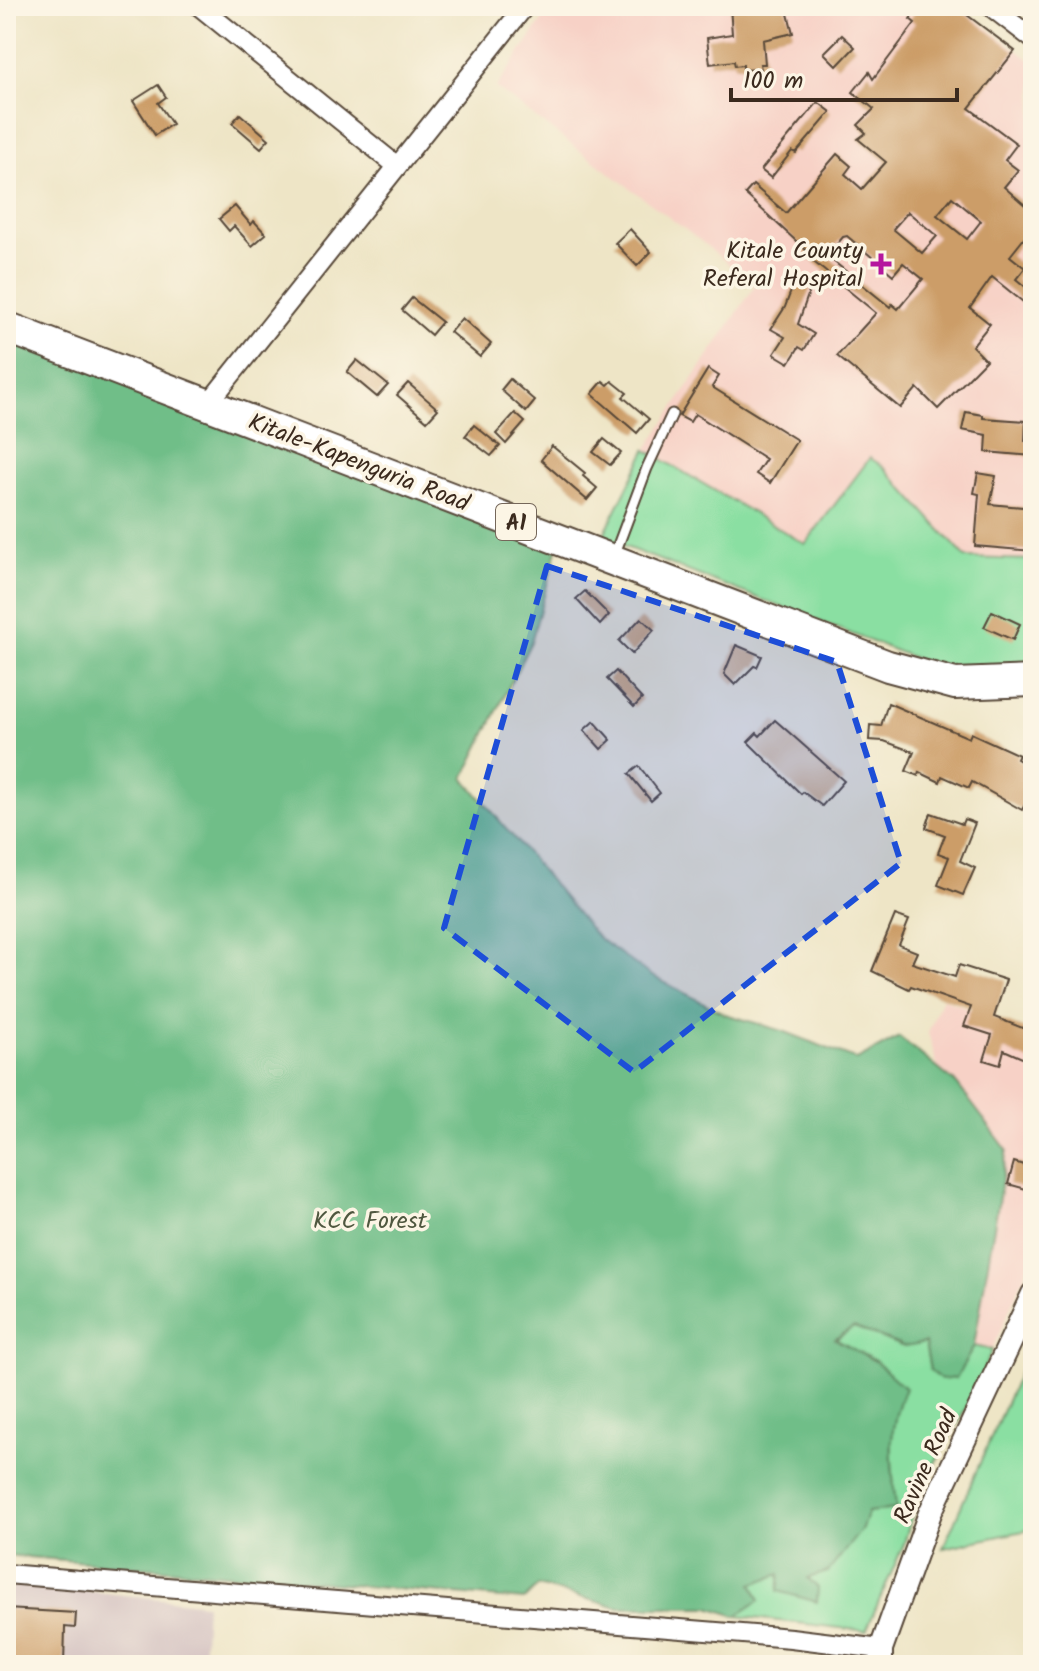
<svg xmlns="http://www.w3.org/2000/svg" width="1039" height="1671" font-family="Kalam,sans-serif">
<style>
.built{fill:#f7d1c6}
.industrial{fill:#d2bfbf}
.green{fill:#8adfa2;stroke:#628460;stroke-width:2}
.forest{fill:#6fbe88;stroke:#557453;stroke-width:2}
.building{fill:#cc9d67;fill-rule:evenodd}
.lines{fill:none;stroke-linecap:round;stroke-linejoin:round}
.service-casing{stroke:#564637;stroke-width:13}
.minor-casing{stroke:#564637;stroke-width:22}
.tertiary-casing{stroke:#564637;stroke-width:26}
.trunk-casing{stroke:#564637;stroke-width:34}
.service{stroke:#fff;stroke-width:9}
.minor{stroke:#fff;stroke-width:18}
.tertiary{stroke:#fff;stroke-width:22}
.trunk{stroke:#fff;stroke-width:30}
.marked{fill:#1d4ed8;fill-opacity:0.2;stroke:#1d4ed8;stroke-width:6;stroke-dasharray:16 10;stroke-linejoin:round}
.poi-dot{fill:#b5179e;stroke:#fcf5e5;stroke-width:3}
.labels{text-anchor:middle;stroke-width:7;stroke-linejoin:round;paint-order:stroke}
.shield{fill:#fcf5e5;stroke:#75675a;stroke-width:2}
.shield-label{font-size:22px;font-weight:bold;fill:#3b2a1e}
.poi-label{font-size:24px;fill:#3b2a1e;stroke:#fcf5e5;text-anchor:end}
.street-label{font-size:24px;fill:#3b2a1e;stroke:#fcf5e5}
.park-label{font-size:24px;fill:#4f573f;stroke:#fcf5e5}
</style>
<rect width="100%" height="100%" fill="#fcf5e5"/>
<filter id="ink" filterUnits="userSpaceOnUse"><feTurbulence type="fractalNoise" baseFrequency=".0125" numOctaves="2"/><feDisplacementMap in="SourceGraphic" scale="16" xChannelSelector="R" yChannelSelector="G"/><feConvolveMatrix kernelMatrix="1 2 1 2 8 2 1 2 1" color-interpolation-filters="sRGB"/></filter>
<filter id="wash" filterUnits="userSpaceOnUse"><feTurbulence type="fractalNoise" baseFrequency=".006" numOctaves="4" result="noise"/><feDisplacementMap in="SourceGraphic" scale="32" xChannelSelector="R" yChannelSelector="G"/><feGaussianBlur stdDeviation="1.8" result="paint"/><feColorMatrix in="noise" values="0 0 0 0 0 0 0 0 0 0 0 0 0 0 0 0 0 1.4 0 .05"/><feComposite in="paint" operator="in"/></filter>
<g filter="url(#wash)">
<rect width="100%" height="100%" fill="#eee5c6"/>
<g class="built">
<path d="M552 6H958L1033 62V560L966 558 884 467 870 458 805 544 646 450 755 286 702 242 496 88Z"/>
<path d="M942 998 1033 1033V1255L992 1350 974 1346 1007 1150 957 1084 938 1068 928 1033Z"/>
</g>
<path class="industrial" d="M6 1582 206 1604 203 1665H6Z"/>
<g class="green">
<path d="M646 450 805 544 870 458 884 467 966 558 1033 560V667L948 671 602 538Z"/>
<path d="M854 1327 904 1347 925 1343 930 1369 956 1378 974 1346 992 1350 972 1397 918 1493 904 1544 866 1631 736 1616 759 1600 751 1584 780 1573 808 1578 861 1530 868 1512 896 1509C892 1461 886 1434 904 1388L875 1361 835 1340Z"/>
<path d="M1033 1341V1529L943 1548Z"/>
</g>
<path class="forest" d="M6 331 560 539 531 642 464 778 597 937 650 975 725 1014 783 1031 857 1060 899 1037 957 1084 1007 1150 974 1346 956 1378 941 1380 930 1370 925 1343 904 1347 854 1327 835 1339 875 1361 905 1388C885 1434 892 1462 896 1509L868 1512 861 1530 828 1572 808 1578 818 1588 817 1602 778 1591 780 1574 752 1584 760 1600 736 1616 709 1607H618L538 1586 524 1600 6 1555Z"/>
<g id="blocks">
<g class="building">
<path d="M730 6H786L793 33 763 40 765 64H760L761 69 743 70V65L735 66 734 61 710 64 707 38 732 34Z"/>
<path d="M919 6H955L1015 51 969 108 1017 144 1005 160 1018 170 1004 187 1033 212V227L1010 256 1025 268 1016 279 1033 293V310L992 277 970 308 990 324 972 346 986 360 938 409 917 388 900 408 837 356 876 313 804 254 807 251 745 194 753 185 786 213 837 154 851 166 845 174 862 189 886 162 858 139 866 133 858 125 874 109 853 92 869 72 873 79 915 23 910 19ZM952 197 981 221 967 239 937 215ZM908 212 937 236 922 253 893 229ZM847 236 893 275 903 263 923 279 898 309 892 304 890 307 827 256 843 237Z"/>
<path d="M842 35 855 47 837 66 824 53Z"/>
<path d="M158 85 166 97 158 103 172 124 155 135 133 101Z"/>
<path d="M818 102 831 112 796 153 792 151 771 178 761 170Z"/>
<path d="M240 114 269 139 261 148 232 123Z"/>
<path d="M235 206 251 225 254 221 266 234 252 246 234 226 229 231 219 219Z"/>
<path d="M630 229 651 252 637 266 615 243Z"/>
<path d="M794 283 810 289 798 324 814 334 804 350 799 347 789 363 774 354 785 337 771 329 785 307Z"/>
<path d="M412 298 442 322 431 335 402 310Z"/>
<path d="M462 318 491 344 480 357 450 332Z"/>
<path d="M357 360 388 385 377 397 347 372Z"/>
<path d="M708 369 719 376 712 387 797 440 770 483 756 474 766 459 695 414 690 422 679 416Z"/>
<path d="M510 379 535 401 526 412 501 390Z"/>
<path d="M603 381 608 385 612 381 627 393 623 397 649 419 637 433 592 394Z"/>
<path d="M408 383 438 409 427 421 397 395Z"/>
<path d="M966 412 983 415V418L1026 421 1025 441 1033 442V456L986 452 987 435 962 430Z"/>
<path d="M515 413 525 422 506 444 496 434Z"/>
<path d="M474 425 500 446 491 456 465 436Z"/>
<path d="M604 439 621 453 610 465 593 452Z"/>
<path d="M552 446 585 473 583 476 597 488 587 500 541 460Z"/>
<path d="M978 473 996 476 990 504 1033 508V551L975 546 979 494 974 493Z"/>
<path d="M585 591 609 615 600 625 576 599Z"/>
<path d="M992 611 1020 624 1013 640 984 627Z"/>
<path d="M641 618 654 630 632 654 619 641Z"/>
<path d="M736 645 762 656 757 667 754 666 735 685 724 674Z"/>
<path d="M616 671 642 699 634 707 607 679Z"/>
<path d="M888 703 969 738 971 733 1019 755 1017 759 1033 769V799L1029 797 1022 810 972 782 969 788 942 776 940 782 919 772 918 776 906 771 914 752 884 741 869 740 870 725 881 726Z"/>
<path d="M775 720 844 781 822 806 803 792 801 794 748 742 757 733 760 736Z"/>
<path d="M594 721 611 740 601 749 584 730Z"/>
<path d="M639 766 660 793 651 801 629 774Z"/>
<path d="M931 813 962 824 964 819 975 823 960 861 975 868 963 895 938 885 949 857 938 853 945 835 926 828Z"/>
<path d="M895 915 909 920 899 945 917 952 912 963 955 977 959 965 1006 980 994 1017 1033 1032V1052L1029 1061 1004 1050 1000 1065 984 1060 992 1035 964 1026 971 1007 911 986 909 989 872 971Z"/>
<path d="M1014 1162 1033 1168V1191L1008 1184Z"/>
<path d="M6 1609 76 1613 75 1628 65 1627 64 1665H6Z"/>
</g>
</g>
</g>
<g filter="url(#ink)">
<use href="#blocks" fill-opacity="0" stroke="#564637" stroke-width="2"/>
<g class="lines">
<defs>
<path id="service" d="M614 556 647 468 672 414"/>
<g id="minor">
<path d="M199 6 397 166"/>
<path d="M990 6 1033 39"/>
<path d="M208 404 525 6"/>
<path d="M6 1574 791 1638 881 1649"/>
</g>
<path id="tertiary" d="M881 1665V1649L930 1513 1033 1294"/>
<path id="trunk" d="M6 327 888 666 955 684 1033 681"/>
</defs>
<use href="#service" class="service-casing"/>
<use href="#minor" class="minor-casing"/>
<use href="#tertiary" class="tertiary-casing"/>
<use href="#trunk" class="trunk-casing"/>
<use href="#service" class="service"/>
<use href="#minor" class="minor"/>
<use href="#tertiary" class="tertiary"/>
<use href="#trunk" class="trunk"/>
</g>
</g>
<path class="marked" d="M547 566 837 662 901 863 634 1072 444 928Z"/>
<path class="poi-dot" d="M877 252h8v8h8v8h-8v8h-8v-8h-8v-8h8z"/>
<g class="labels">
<rect class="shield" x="496" y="504" width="40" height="36" rx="6"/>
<g class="shield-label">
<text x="516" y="530">A1</text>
</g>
<g class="poi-label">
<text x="863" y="258">Kitale County<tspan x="863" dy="28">Referal Hospital</tspan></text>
</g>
<g class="street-label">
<text transform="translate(359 462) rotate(21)" y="8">Kitale-Kapenguria Road</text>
<text transform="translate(925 1466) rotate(-66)" y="8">Ravine Road</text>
</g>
<g class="park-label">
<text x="370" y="1228">KCC Forest</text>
</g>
</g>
<rect width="1039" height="1671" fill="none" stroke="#fcf5e5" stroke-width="32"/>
<path d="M731 88v12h226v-12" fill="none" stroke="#3b2a1e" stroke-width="4"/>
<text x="743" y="88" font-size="24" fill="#3b2a1e" stroke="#fcf5e5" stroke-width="6" paint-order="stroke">100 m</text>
</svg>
